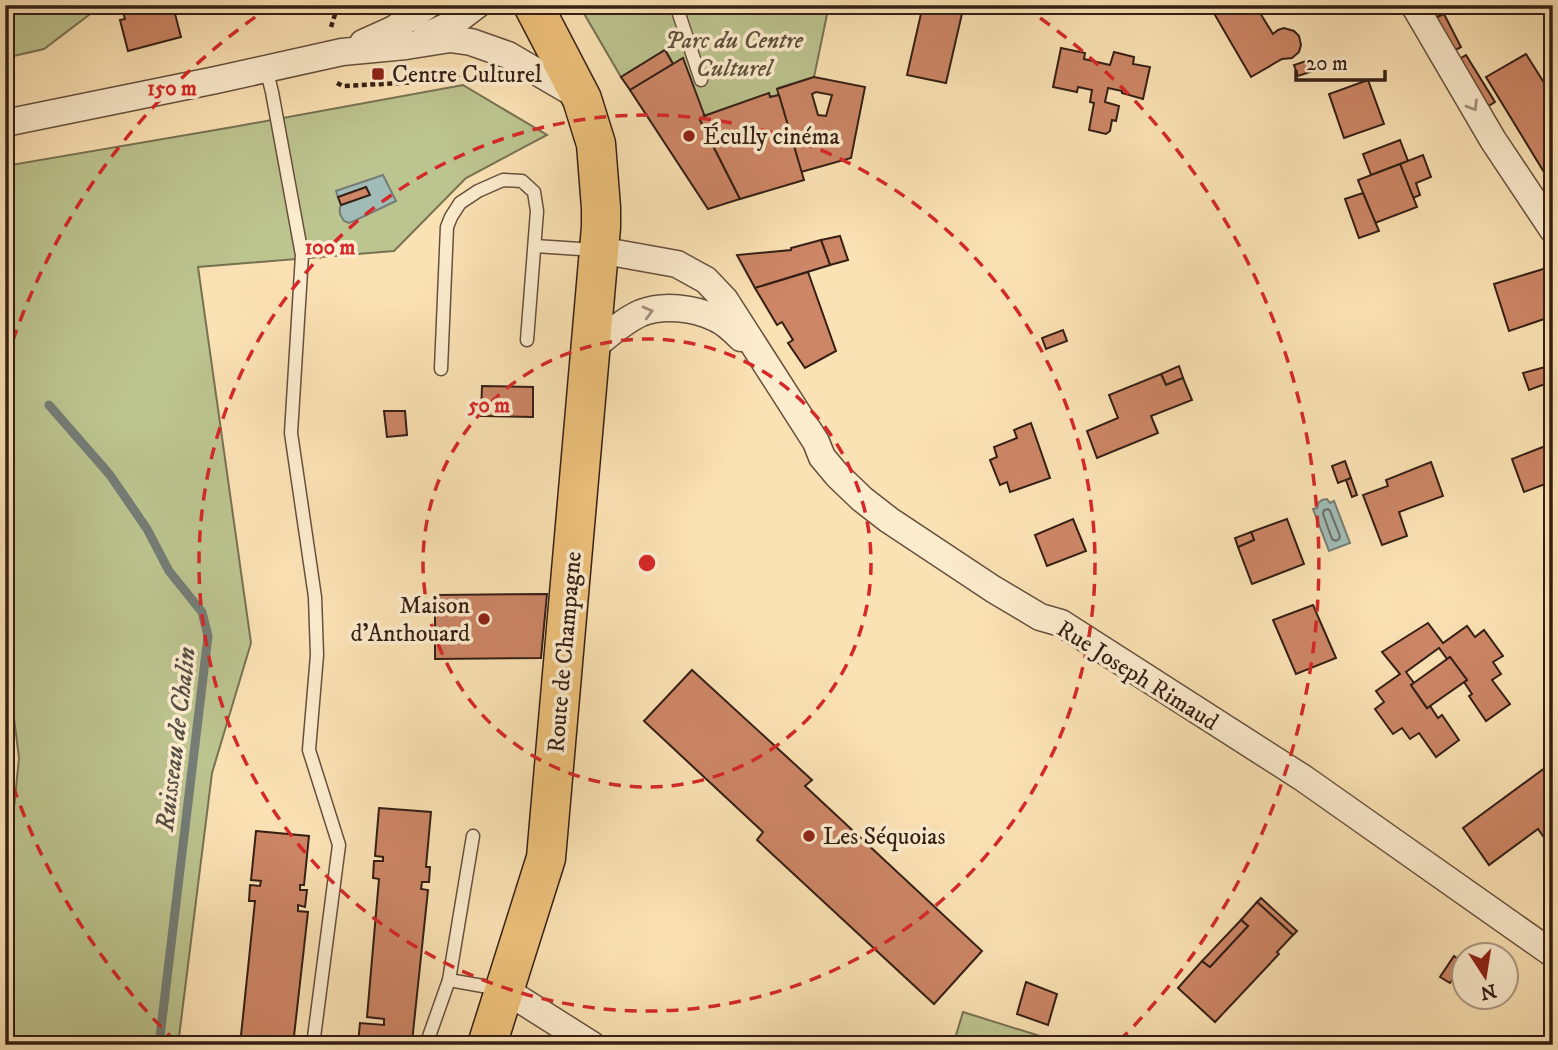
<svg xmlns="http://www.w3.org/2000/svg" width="1558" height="1050" font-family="'IM FELL DW Pica',serif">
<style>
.green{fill:#bcc48f;stroke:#787252;stroke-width:2}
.water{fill:#a1bcb6;stroke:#757d76;stroke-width:2}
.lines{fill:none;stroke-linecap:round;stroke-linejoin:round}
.shore{stroke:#6a6e66;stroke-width:2}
.stream{stroke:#757d76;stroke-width:9}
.building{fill:#cd8666;stroke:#341f15;stroke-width:2;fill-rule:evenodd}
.service-casing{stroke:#66503d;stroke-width:15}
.minor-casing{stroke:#66503d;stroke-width:29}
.primary-casing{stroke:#341f15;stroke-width:41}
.path{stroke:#341f15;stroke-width:4.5;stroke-dasharray:5 3.5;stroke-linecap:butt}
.service{stroke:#fcecce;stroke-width:12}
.minor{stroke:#fcecce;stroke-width:26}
.primary{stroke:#eec17a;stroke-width:38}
.oneway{stroke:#a2907b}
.ring{fill:none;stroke:#d62828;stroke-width:3.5;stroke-dasharray:12 9}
.poi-dot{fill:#8f2418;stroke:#fcecce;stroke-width:2.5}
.labels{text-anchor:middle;stroke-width:7;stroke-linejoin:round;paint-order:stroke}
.park-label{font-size:24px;font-style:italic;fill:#5d513a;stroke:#fcecce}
.poi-label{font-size:24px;fill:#341f15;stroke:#fcecce;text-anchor:start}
.street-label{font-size:24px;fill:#341f15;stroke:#fcecce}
.water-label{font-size:26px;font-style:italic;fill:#554e45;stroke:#fcecce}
.centre{fill:#d62828;stroke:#fcecce;stroke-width:3.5}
.ring-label{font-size:21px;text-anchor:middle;font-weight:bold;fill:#d62828;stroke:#fcecce;stroke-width:7;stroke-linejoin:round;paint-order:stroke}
</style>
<rect width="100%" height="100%" fill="#fbe2b4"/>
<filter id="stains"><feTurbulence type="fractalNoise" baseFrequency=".00286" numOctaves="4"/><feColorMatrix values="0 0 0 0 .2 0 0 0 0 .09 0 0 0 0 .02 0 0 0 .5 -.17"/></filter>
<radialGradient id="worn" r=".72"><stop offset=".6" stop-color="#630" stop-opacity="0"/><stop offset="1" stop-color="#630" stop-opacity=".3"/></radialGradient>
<g class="green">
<path d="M5 5H102L44 49 5 58Z"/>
<path d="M579 5H829L814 77 778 88 779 95 770 97 769 93 704 116 665 50 621 77Z"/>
<path d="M463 85 547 135 466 178 394 251 198 267 251 643 212 773 178 1045H5V898L19 758 5 645V166L233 127Z"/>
<path d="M963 1012 1043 1037 1041 1045H953Z"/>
</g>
<g class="water">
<path d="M383 175 396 201 354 221 349 223 344 221C340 215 338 211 341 205L369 195 366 187 338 197 336 191Z"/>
<path d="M1327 499 1330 503 1334 501 1350 543 1329 551 1313 509 1317 508 1318 503 1322 500Z"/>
</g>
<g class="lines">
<path class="shore" d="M1328 509 1330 511 1340 536 1339 539 1336 541 1332 539 1323 514 1324 510Z"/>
<path class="stream" d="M49 405 110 475 147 529 169 571 202 612 208 636 159 1045"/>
</g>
<g class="building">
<path d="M121 5H177L173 6 181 37 128 51 120 20 125 19Z"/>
<path d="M923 5H964L946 83 907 75Z"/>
<path d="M1221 5H1255L1273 34 1278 30 1284 28 1294 31 1299 36 1301 45 1299 52 1292 58 1282 59 1251 77 1212 10Z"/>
<path d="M1426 5H1465L1433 19Z"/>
<path d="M1444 14 1461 47 1450 53 1433 19Z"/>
<path d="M1061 48 1085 53 1084 59 1110 65 1114 52 1134 57 1133 64 1150 67 1143 99 1122 93V91L1108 88 1105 102 1119 106 1116 121 1112 120 1110 131 1106 134 1089 130 1094 103 1090 102 1092 90 1078 87 1077 92 1053 87Z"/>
<path d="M665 50 673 64 630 90 621 77Z"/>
<path d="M1526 54 1553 97V187L1486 77Z"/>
<path d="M1466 55 1495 102 1487 107 1456 61Z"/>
<path d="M683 58 705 117 700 120 740 199 708 209 630 90Z"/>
<path d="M1312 59 1316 70 1298 76 1294 65Z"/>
<path d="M814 77 865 87 851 158 801 172 777 89ZM816 92 832 95 826 116 818 115 812 94Z"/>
<path d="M1368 80 1384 124 1344 138 1329 94Z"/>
<path d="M769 93 770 97 779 95 804 180 740 199 700 120 705 117 704 116Z"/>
<path d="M1400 140 1408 161 1371 175 1363 154Z"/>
<path d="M1423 155 1431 177 1416 183 1420 195 1413 198 1400 164Z"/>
<path d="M1400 164 1417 207 1375 223 1358 180Z"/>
<path d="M366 187 370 195 341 205 338 197Z"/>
<path d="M1363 193 1379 231 1359 238 1345 199Z"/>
<path d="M840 236 848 260 830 265 821 240Z"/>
<path d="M821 240 830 265 755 288 737 255 791 250V248Z"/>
<path d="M1553 266V316L1509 331 1494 284Z"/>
<path d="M808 272 836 351 805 368 788 343 793 340 782 322 777 325 755 288Z"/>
<path d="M1063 330 1067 341 1046 349 1042 338Z"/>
<path d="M1179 366 1183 378 1166 385 1161 374Z"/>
<path d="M1549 366 1553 376V381L1529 390 1523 373Z"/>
<path d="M1161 374 1166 385 1183 378 1192 400 1151 416 1158 433 1097 458 1087 431 1118 418 1109 395Z"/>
<path d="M482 386 533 387V417L481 416Z"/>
<path d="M384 411H405L407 435 387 437Z"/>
<path d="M1031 423 1050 478 1010 492 1007 482 1000 485 990 460 997 457 994 447 1017 438 1014 430Z"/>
<path d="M1553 443V481L1524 492 1512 459Z"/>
<path d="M1345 461 1351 478 1338 483 1332 466Z"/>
<path d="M1431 462 1443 496 1399 512 1407 536 1382 545 1363 495 1388 486 1386 480Z"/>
<path d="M1351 478 1357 495 1352 497 1346 480Z"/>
<path d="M1073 519 1086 551 1047 566 1035 535Z"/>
<path d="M1287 519 1304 564 1252 584 1238 547 1254 540 1251 532Z"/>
<path d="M1251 532 1254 540 1238 547 1235 538Z"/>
<path d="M547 594 541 658 435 659V610H437V595Z"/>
<path d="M1313 605 1336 658 1296 674 1273 620Z"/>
<path d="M1428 623 1443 643 1467 626 1475 637 1484 630 1503 656 1493 662 1501 674 1492 680 1510 704 1486 721 1469 696 1472 694 1464 682 1467 680 1450 657 1447 659 1439 648 1406 672 1414 683 1411 685 1427 708 1430 706 1438 718 1442 715 1459 740 1436 757 1419 733 1410 739 1402 728 1393 734 1375 709 1384 702 1376 691 1400 674 1382 652Z"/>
<path d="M1450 657 1467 680 1427 708 1411 685Z"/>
<path d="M692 670 812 780 805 786 982 951 934 1004 757 840 763 832 644 721Z"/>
<path d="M1553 762V829L1543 836 1538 829 1489 865 1463 828Z"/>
<path d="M379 808 431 812 426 867H430L429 882H422L421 889 428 890 412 1042 377 1039V1044L358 1043 360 1023 384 1025V1019L367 1017 379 879 373 878 374 861H383V857L375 856Z"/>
<path d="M256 831 309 836 304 885H300V890H307L305 907 298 905V911L308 912 293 1045H240L255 901H249L250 885 260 886 261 881 251 880Z"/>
<path d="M1261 898 1297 931 1293 935 1257 902Z"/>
<path d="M1257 902 1293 935 1277 952 1279 954 1215 1022 1178 988 1202 961 1210 967 1248 926 1241 920Z"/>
<path d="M1241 920 1248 926 1210 967 1202 961Z"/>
<path d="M1454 956 1464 963V964L1450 983 1440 977Z"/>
<path d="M1026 982 1057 994 1048 1025 1017 1014Z"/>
<path d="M1095 1036 1111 1041 1110 1045H1092Z"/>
</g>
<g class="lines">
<defs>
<g id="service">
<path d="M676 5 701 80"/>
<path d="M266 68 272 92 302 255 291 433 315 597 317 655 309 750 339 845 313 1045"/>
<path d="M535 246 595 250"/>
<path d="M441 369 447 227 451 217 460 203 478 191 503 180 522 181 534 192 537 211 527 340"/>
<path d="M449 980 500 989"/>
<path d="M426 1045 449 980 473 836"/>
</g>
<g id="minor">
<path d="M1414 5 1493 140 1553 230"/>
<path d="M426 36 452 24 477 5"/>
<path d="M363 43 394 29 428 5"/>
<path d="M5 123 216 80 342 52 406 46 450 39 471 42 508 55 580 97"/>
<path d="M599 250 677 264 706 280 725 300 816 442 822 457 837 475 862 499 889 520 993 589 1040 617 1061 623 1303 778 1553 954"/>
<path d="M592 348C607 336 623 321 641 313 663 304 694 308 715 318 725 322 733 330 741 338"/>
<path d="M505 990 592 1045"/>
</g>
<path id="primary" d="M487 1045 546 858 601 227V208L596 144 582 99 533 5"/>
</defs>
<use href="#service" class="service-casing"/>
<use href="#minor" class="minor-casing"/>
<use href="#primary" class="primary-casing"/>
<g class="path">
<path d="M331 27 338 5"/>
<path d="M337 83 343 86 440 81 469 71"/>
</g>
<use href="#service" class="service"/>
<use href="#minor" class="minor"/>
<use href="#primary" class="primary"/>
</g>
<defs><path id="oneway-chevron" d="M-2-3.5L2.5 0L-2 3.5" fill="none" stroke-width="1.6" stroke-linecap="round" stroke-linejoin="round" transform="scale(1.75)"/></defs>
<g class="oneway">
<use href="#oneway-chevron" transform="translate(1473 106) rotate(59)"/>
<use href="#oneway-chevron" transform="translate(648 312) rotate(-15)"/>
</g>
<g class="ring">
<circle cx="647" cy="563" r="224"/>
<circle cx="647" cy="563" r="448"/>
<path d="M176 1042A672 672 0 0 1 6 765M6 361A672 672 0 0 1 271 6M1023 6A672 672 0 0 1 1118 1042"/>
</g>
<g class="poi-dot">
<rect x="371" y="67" width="14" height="14" rx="3.5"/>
<circle cx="689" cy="136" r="7"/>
<circle cx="484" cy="619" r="7"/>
<circle cx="809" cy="836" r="7"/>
</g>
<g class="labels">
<g class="park-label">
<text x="734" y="48">Parc du Centre<tspan x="734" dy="28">Culturel</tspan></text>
</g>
<g class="poi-label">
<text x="392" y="82">Centre Culturel</text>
<text x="703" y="144">Écully cinéma</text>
<text x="470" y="613" text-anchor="end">Maison<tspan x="470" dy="28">d'Anthouard</tspan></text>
<text x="823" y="844">Les Séquoias</text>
</g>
<g class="street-label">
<text transform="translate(564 652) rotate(-85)" y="8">Route de Champagne</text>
<text transform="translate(1138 675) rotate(32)" y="8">Rue Joseph Rimaud</text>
</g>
<g class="water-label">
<text transform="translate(175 739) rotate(-83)" y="9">Ruisseau de Chalin</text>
</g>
</g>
<circle cx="647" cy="563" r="10" class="centre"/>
<g class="ring-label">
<text x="172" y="95">150 m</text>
<text x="330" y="254">100 m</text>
<text x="489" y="412">50 m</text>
</g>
<rect width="1558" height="1050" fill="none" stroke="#fbe2b4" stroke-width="28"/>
<rect x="7" y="7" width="1544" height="1036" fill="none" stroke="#341f15" stroke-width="3.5"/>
<rect x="14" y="14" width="1530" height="1022" fill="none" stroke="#341f15" stroke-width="2"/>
<g transform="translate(1485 976) rotate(168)"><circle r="33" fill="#fcecce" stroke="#ac9a84" stroke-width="2"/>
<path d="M0-5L12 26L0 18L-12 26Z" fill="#8f2418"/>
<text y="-10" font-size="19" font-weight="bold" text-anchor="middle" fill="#341f15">N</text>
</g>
<path d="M1296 70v10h89v-10" fill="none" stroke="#341f15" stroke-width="3.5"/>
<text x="1306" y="70" font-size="21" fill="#341f15" stroke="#fcecce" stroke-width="5" paint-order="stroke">20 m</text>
<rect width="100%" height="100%" filter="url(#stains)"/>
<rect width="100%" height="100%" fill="url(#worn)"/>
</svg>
